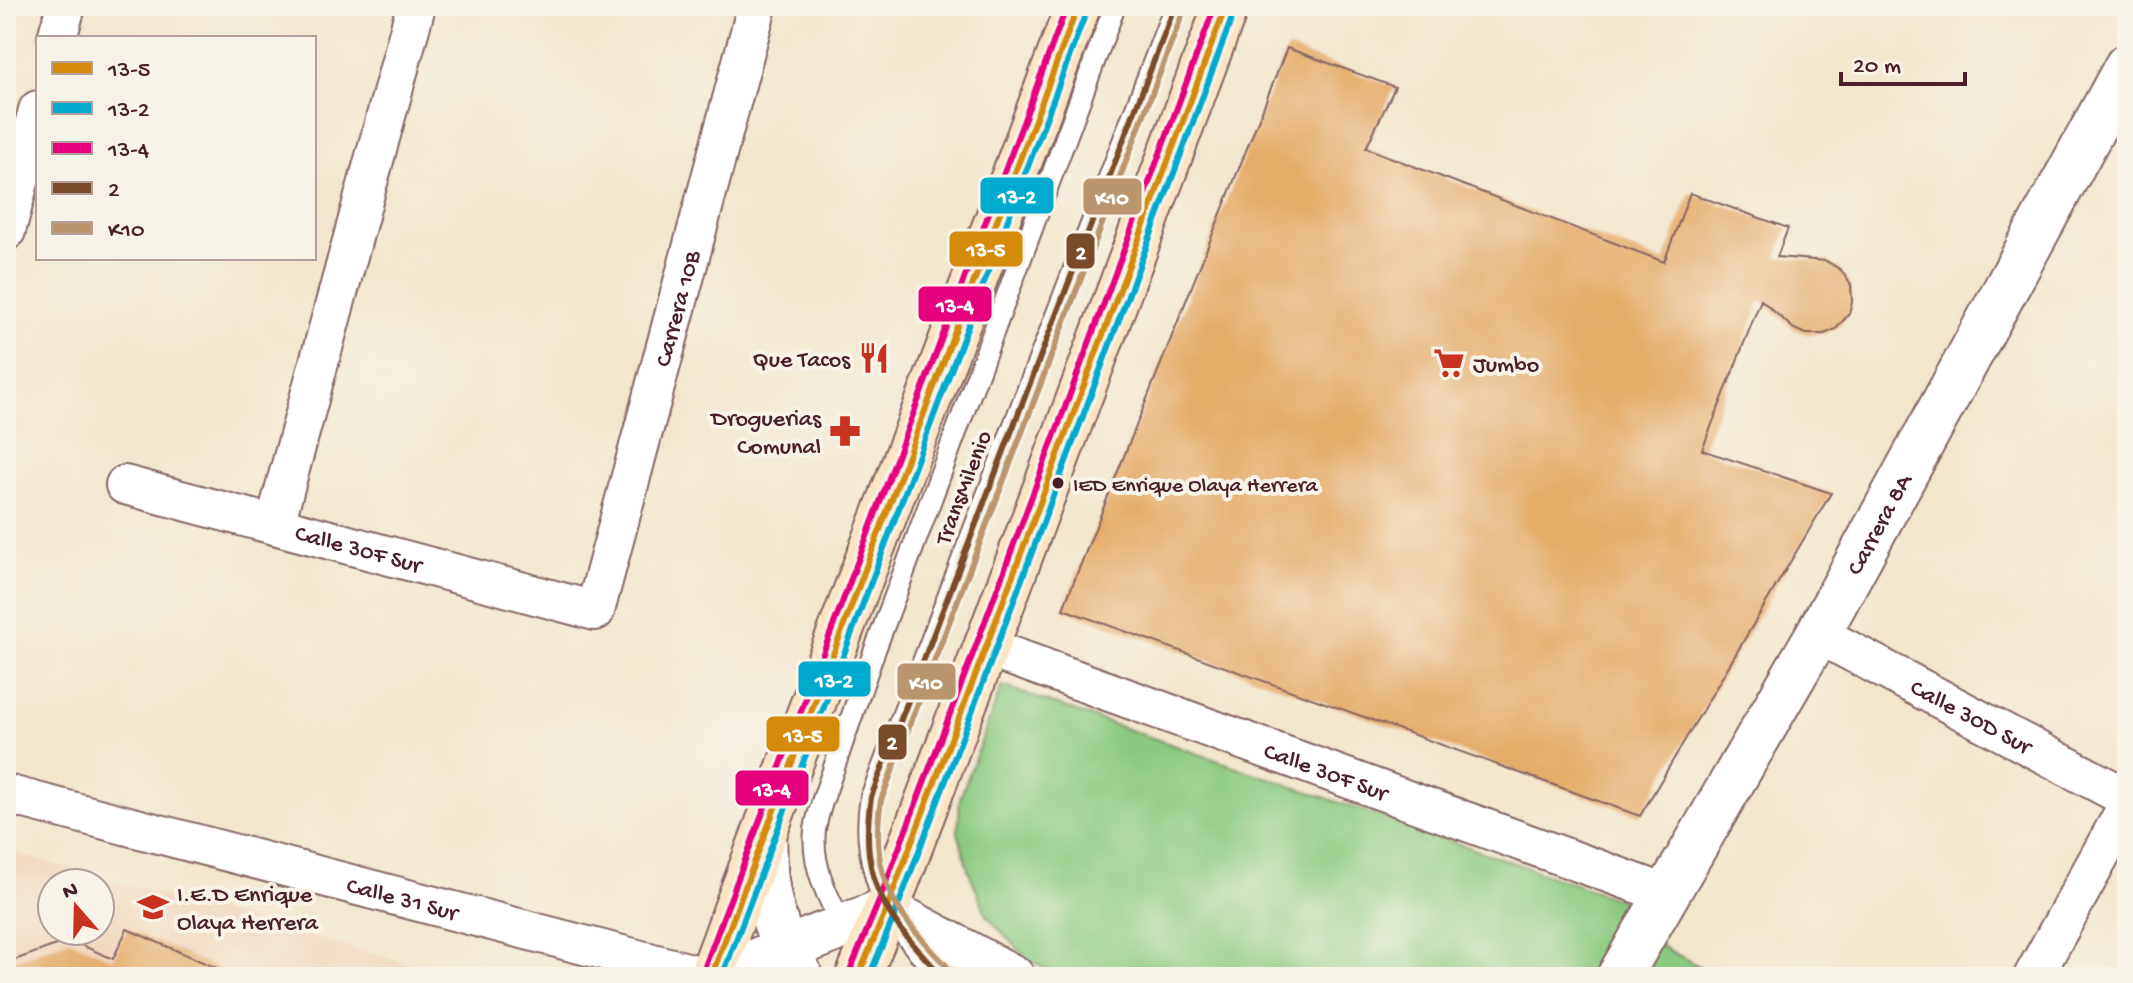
<svg xmlns="http://www.w3.org/2000/svg" width="2133" height="983" font-family="'Gochi Hand',sans-serif">
<style>
.built{fill:#efd6bb;fill-rule:evenodd}
.green{fill:#8ac97f;stroke:#6a7455;stroke-width:2}
.building{fill:#e5ac67}
.lines{fill:none;stroke-linecap:round;stroke-linejoin:round}
.service-casing{stroke:#856564;stroke-width:24}
.minor-casing{stroke:#856564;stroke-width:42}
.tertiary-casing{stroke:#856564;stroke-width:48}
.secondary-casing{stroke:#856564;stroke-width:48}
.service{stroke:#fff;stroke-width:20}
.minor{stroke:#fff;stroke-width:38}
.tertiary{stroke:#fff;stroke-width:44}
.secondary{stroke:#fce5c4;stroke-width:44}
.bus-1-casing{stroke:#f7f3e8;stroke-width:12}
.bus-2-casing{stroke:#f7f3e8;stroke-width:12}
.bus-3-casing{stroke:#f7f3e8;stroke-width:12}
.bus-4-casing{stroke:#f7f3e8;stroke-width:12}
.bus-5-casing{stroke:#f7f3e8;stroke-width:12}
.bus-1{stroke:#d48b09;stroke-width:6}
.bus-2{stroke:#00a9ce;stroke-width:6}
.bus-3{stroke:#e5007d;stroke-width:6}
.bus-4{stroke:#7a4b2a;stroke-width:6}
.bus-5{stroke:#ba956e;stroke-width:6}
.bus-dot{fill:#4a1f2b;stroke:#f7f3e8;stroke-width:3}
.labels{text-anchor:middle;stroke-width:8;stroke-linejoin:round;paint-order:stroke}
.bus-label{font-size:22px;fill:#4a1f2b;stroke:#f7f3e8;text-anchor:start}
.street-label{font-size:24px;fill:#4a1f2b;stroke:#f7f3e8}
.poi-label{font-size:24px;fill:#4a1f2b;stroke:#f7f3e8;text-anchor:end}
.line-badge{stroke:#f7f3e8;stroke-width:3}
.badge-label{font-size:22px;text-anchor:middle;font-weight:bold;fill:#fff}
</style>
<rect width="100%" height="100%" fill="#f7f3e8"/>
<filter id="ink" filterUnits="userSpaceOnUse"><feTurbulence type="fractalNoise" baseFrequency=".0125" numOctaves="2"/><feDisplacementMap in="SourceGraphic" scale="16" xChannelSelector="R" yChannelSelector="G"/><feConvolveMatrix kernelMatrix="1 2 1 2 8 2 1 2 1" color-interpolation-filters="sRGB"/></filter>
<filter id="wash" filterUnits="userSpaceOnUse"><feTurbulence type="fractalNoise" baseFrequency=".006" numOctaves="4" result="noise"/><feDisplacementMap in="SourceGraphic" scale="32" xChannelSelector="R" yChannelSelector="G"/><feGaussianBlur stdDeviation="1.8" result="paint"/><feColorMatrix in="noise" values="0 0 0 0 0 0 0 0 0 0 0 0 0 0 0 0 0 1.4 0 .05"/><feComposite in="paint" operator="in"/></filter>
<g filter="url(#wash)">
<rect width="100%" height="100%" fill="#f2e6cd"/>
<path class="built" d="M6 851 456 977H6ZM52 883H100V931H52Z"/>
<path class="green" d="M1002 686 1630 903 1620 924 1719 977H1061L1027 959 987 916 968 869 958 832 960 798Z"/>
<g id="blocks">
<g class="building">
<path d="M1287 48 1395 87 1366 148 1664 262 1690 193 1788 228 1777 257 1826 261 1841 270 1851 285 1852 302 1849 314 1836 329 1824 334H1806L1794 329 1761 300 1702 450 1831 493 1640 816 1063 609Z"/>
<path d="M127 929 237 977H6V963L70 940 113 959Z"/>
</g>
</g>
</g>
<g filter="url(#ink)">
<use href="#blocks" fill-opacity="0" stroke="#856564" stroke-width="2"/>
<g class="lines">
<defs>
<g id="service">
<path d="M884 902C871 867 864 835 871 797L1175 6"/>
<path d="M846 931C829 901 811 866 815 830 816 822 819 813 821 805L873 655 1115 6"/>
<path d="M903 932 919 953 943 977"/>
</g>
<g id="minor">
<path d="M57 38 66 6"/>
<path d="M6 231 38 110"/>
<path id="s1" d="M125 485 595 611 757 6"/>
<path d="M275 524 416 6"/>
<path id="s2" d="M1818 634 2127 798"/>
<path id="s3" d="M986 647 1666 894"/>
<path id="s4" d="M6 794 706 977"/>
<path d="M2033 977 2127 807"/>
</g>
<g id="tertiary">
<path d="M764 834C765 849 764 865 766 880 770 913 783 948 801 977"/>
<path d="M714 977 886 910 1012 977"/>
<path id="s5" d="M1619 977 1818 634 2127 66"/>
</g>
<g id="secondary">
<path d="M711 977C830 652 957 330 1078 6"/>
<path d="M858 977 886 910 986 647 1226 6"/>
</g>
</defs>
<use href="#service" class="service-casing"/>
<use href="#minor" class="minor-casing"/>
<use href="#tertiary" class="tertiary-casing"/>
<use href="#secondary" class="secondary-casing"/>
<use href="#service" class="service"/>
<use href="#minor" class="minor"/>
<use href="#tertiary" class="tertiary"/>
<use href="#secondary" class="secondary"/>
<defs>
<g id="bus-1">
<path d="M711 977 1078 6"/>
<path d="M858 977 886 910 986 647 1226 6"/>
</g>
<g id="bus-2">
<path d="M722 977 1087 10"/>
<path d="M869 977 895 914 995 651 1235 10"/>
</g>
<g id="bus-3">
<path d="M849 973 877 906 977 643 1215 6"/>
<path d="M702 974 1067 6"/>
</g>
<path id="bus-4" d="M943 977C887 918 858 883 871 797L1175 6"/>
<path id="bus-5" d="M950 970C897 914 868 881 881 800L1184 10"/>
</defs>
<use href="#bus-1" class="bus-1-casing"/>
<use href="#bus-2" class="bus-2-casing"/>
<use href="#bus-3" class="bus-3-casing"/>
<use href="#bus-4" class="bus-4-casing"/>
<use href="#bus-5" class="bus-5-casing"/>
<use href="#bus-1" class="bus-1"/>
<use href="#bus-2" class="bus-2"/>
<use href="#bus-3" class="bus-3"/>
<use href="#bus-4" class="bus-4"/>
<use href="#bus-5" class="bus-5"/>
</g>
</g>
<defs>
<symbol id="restaurant-bare" viewBox="-9 -9 18 18"><path d="M-5-6h1v4h1v-4h1v4h1v-4h1v5L-1.5 .5V6h-2V.5L-5-1ZM5-6V6H3V1.5H1.5Q1.5-4 5-6Z" fill="#c8321e" stroke="#f7f3e8" stroke-width="2.5" paint-order="stroke"/></symbol>
<symbol id="supermarket-bare" viewBox="-9 -9 18 18"><path d="M-6-5.5h2.5l.6 2H6L4.5 2H-2.5L-4.4-4H-6ZM-1.5 3.2a1.3 1.3 0 1 0 .1 0ZM3 3.2a1.3 1.3 0 1 0 .1 0Z" fill="#c8321e" stroke="#f7f3e8" stroke-width="2.5" paint-order="stroke"/></symbol>
<symbol id="pharmacy-bare" viewBox="-9 -9 18 18"><path d="M-2-6h4v4h4v4h-4v4h-4v-4h-4v-4h4Z" fill="#c8321e" stroke="#f7f3e8" stroke-width="2.5" paint-order="stroke"/></symbol>
<symbol id="school-bare" viewBox="-9 -9 18 18"><path d="M0-5L7-2L0 1L-7-2ZM-4 1L0 2.5L4 1V4Q0 6-4 4Z" fill="#c8321e" stroke="#f7f3e8" stroke-width="2.5" paint-order="stroke"/></symbol>
</defs>
<g fill-rule="evenodd">
<use href="#restaurant-bare" x="852" y="336" width="44" height="44"/>
<use href="#supermarket-bare" x="1427" y="341" width="44" height="44"/>
<use href="#pharmacy-bare" x="823" y="409" width="44" height="44"/>
<use href="#school-bare" x="131" y="885" width="44" height="44"/>
</g>
<circle class="bus-dot" cx="1058" cy="483" r="7"/>
<g class="labels">
<g class="bus-label">
<text x="1073" y="491">IED Enrique Olaya Herrera</text>
</g>
<g class="street-label">
<text dy="8" stroke="none"><textPath href="#s1" startOffset="800">Carrera 10B</textPath></text>
<text transform="translate(962 487) rotate(-69)" y="8">TransMilenio</text>
<text dy="8" stroke="none"><textPath href="#s5" startOffset="522">Carrera 8A</textPath></text>
<text dy="8" stroke="none"><textPath href="#s1" startOffset="242">Calle 30F Sur</textPath></text>
<text dy="8" stroke="none"><textPath href="#s2" startOffset="174">Calle 30D Sur</textPath></text>
<text dy="8" stroke="none"><textPath href="#s3" startOffset="362">Calle 30F Sur</textPath></text>
<text dy="8" stroke="none"><textPath href="#s4" startOffset="410">Calle 31 Sur</textPath></text>
</g>
<g class="poi-label">
<text x="850" y="366">Que Tacos</text>
<text x="1473" y="371" text-anchor="start">Jumbo</text>
<text x="821" y="425">Droguerias<tspan x="821" dy="28">Comunal</tspan></text>
<text x="177" y="901" text-anchor="start">I.E.D Enrique<tspan x="177" dy="28">Olaya Herrera</tspan></text>
</g>
</g>
<g class="line-badge">
<rect x="979" y="176" width="76" height="39" rx="8" fill="#00a9ce"/>
<rect x="1082" y="177" width="61" height="39" rx="8" fill="#ba956e"/>
<rect x="948" y="230" width="76" height="38" rx="8" fill="#d48b09"/>
<rect x="1065" y="232" width="31" height="38" rx="8" fill="#7a4b2a"/>
<rect x="917" y="285" width="76" height="38" rx="8" fill="#e5007d"/>
<rect x="797" y="660" width="75" height="38" rx="8" fill="#00a9ce"/>
<rect x="896" y="662" width="61" height="39" rx="8" fill="#ba956e"/>
<rect x="765" y="715" width="76" height="38" rx="8" fill="#d48b09"/>
<rect x="877" y="723" width="31" height="38" rx="8" fill="#7a4b2a"/>
<rect x="734" y="769" width="76" height="38" rx="8" fill="#e5007d"/>
</g>
<g class="badge-label">
<text x="1017" y="203">13-2</text>
<text x="1112" y="204">K10</text>
<text x="986" y="256">13-5</text>
<text x="1081" y="259">2</text>
<text x="955" y="312">13-4</text>
<text x="834" y="687">13-2</text>
<text x="926" y="689">K10</text>
<text x="803" y="742">13-5</text>
<text x="892" y="749">2</text>
<text x="772" y="796">13-4</text>
</g>
<rect width="2133" height="983" fill="none" stroke="#f7f3e8" stroke-width="32"/>
<rect x="36" y="36" width="280" height="224" fill="#f7f3e8" stroke="#b29e9c" stroke-width="2"/>
<rect x="52" y="62" width="40" height="12" fill="#d48b09" stroke="#b29e9c" stroke-width="2"/>
<text x="108" y="76" font-size="24" fill="#4a1f2b">13-5</text>
<rect x="52" y="102" width="40" height="12" fill="#00a9ce" stroke="#b29e9c" stroke-width="2"/>
<text x="108" y="116" font-size="24" fill="#4a1f2b">13-2</text>
<rect x="52" y="142" width="40" height="12" fill="#e5007d" stroke="#b29e9c" stroke-width="2"/>
<text x="108" y="156" font-size="24" fill="#4a1f2b">13-4</text>
<rect x="52" y="182" width="40" height="12" fill="#7a4b2a" stroke="#b29e9c" stroke-width="2"/>
<text x="108" y="196" font-size="24" fill="#4a1f2b">2</text>
<rect x="52" y="222" width="40" height="12" fill="#ba956e" stroke="#b29e9c" stroke-width="2"/>
<text x="108" y="236" font-size="24" fill="#4a1f2b">K10</text>
<g transform="translate(76 907) rotate(340)"><circle r="38" fill="#f7f3e8" stroke="#b29e9c" stroke-width="2"/>
<path d="M0-6L14 30L0 20L-14 30Z" fill="#c8321e"/>
<text y="-12" font-size="22" font-weight="bold" text-anchor="middle" fill="#4a1f2b">N</text>
</g>
<path d="M1841 72v12h124v-12" fill="none" stroke="#4a1f2b" stroke-width="4"/>
<text x="1853" y="72" font-size="24" fill="#4a1f2b" stroke="#f7f3e8" stroke-width="6" paint-order="stroke">20 m</text>
</svg>
